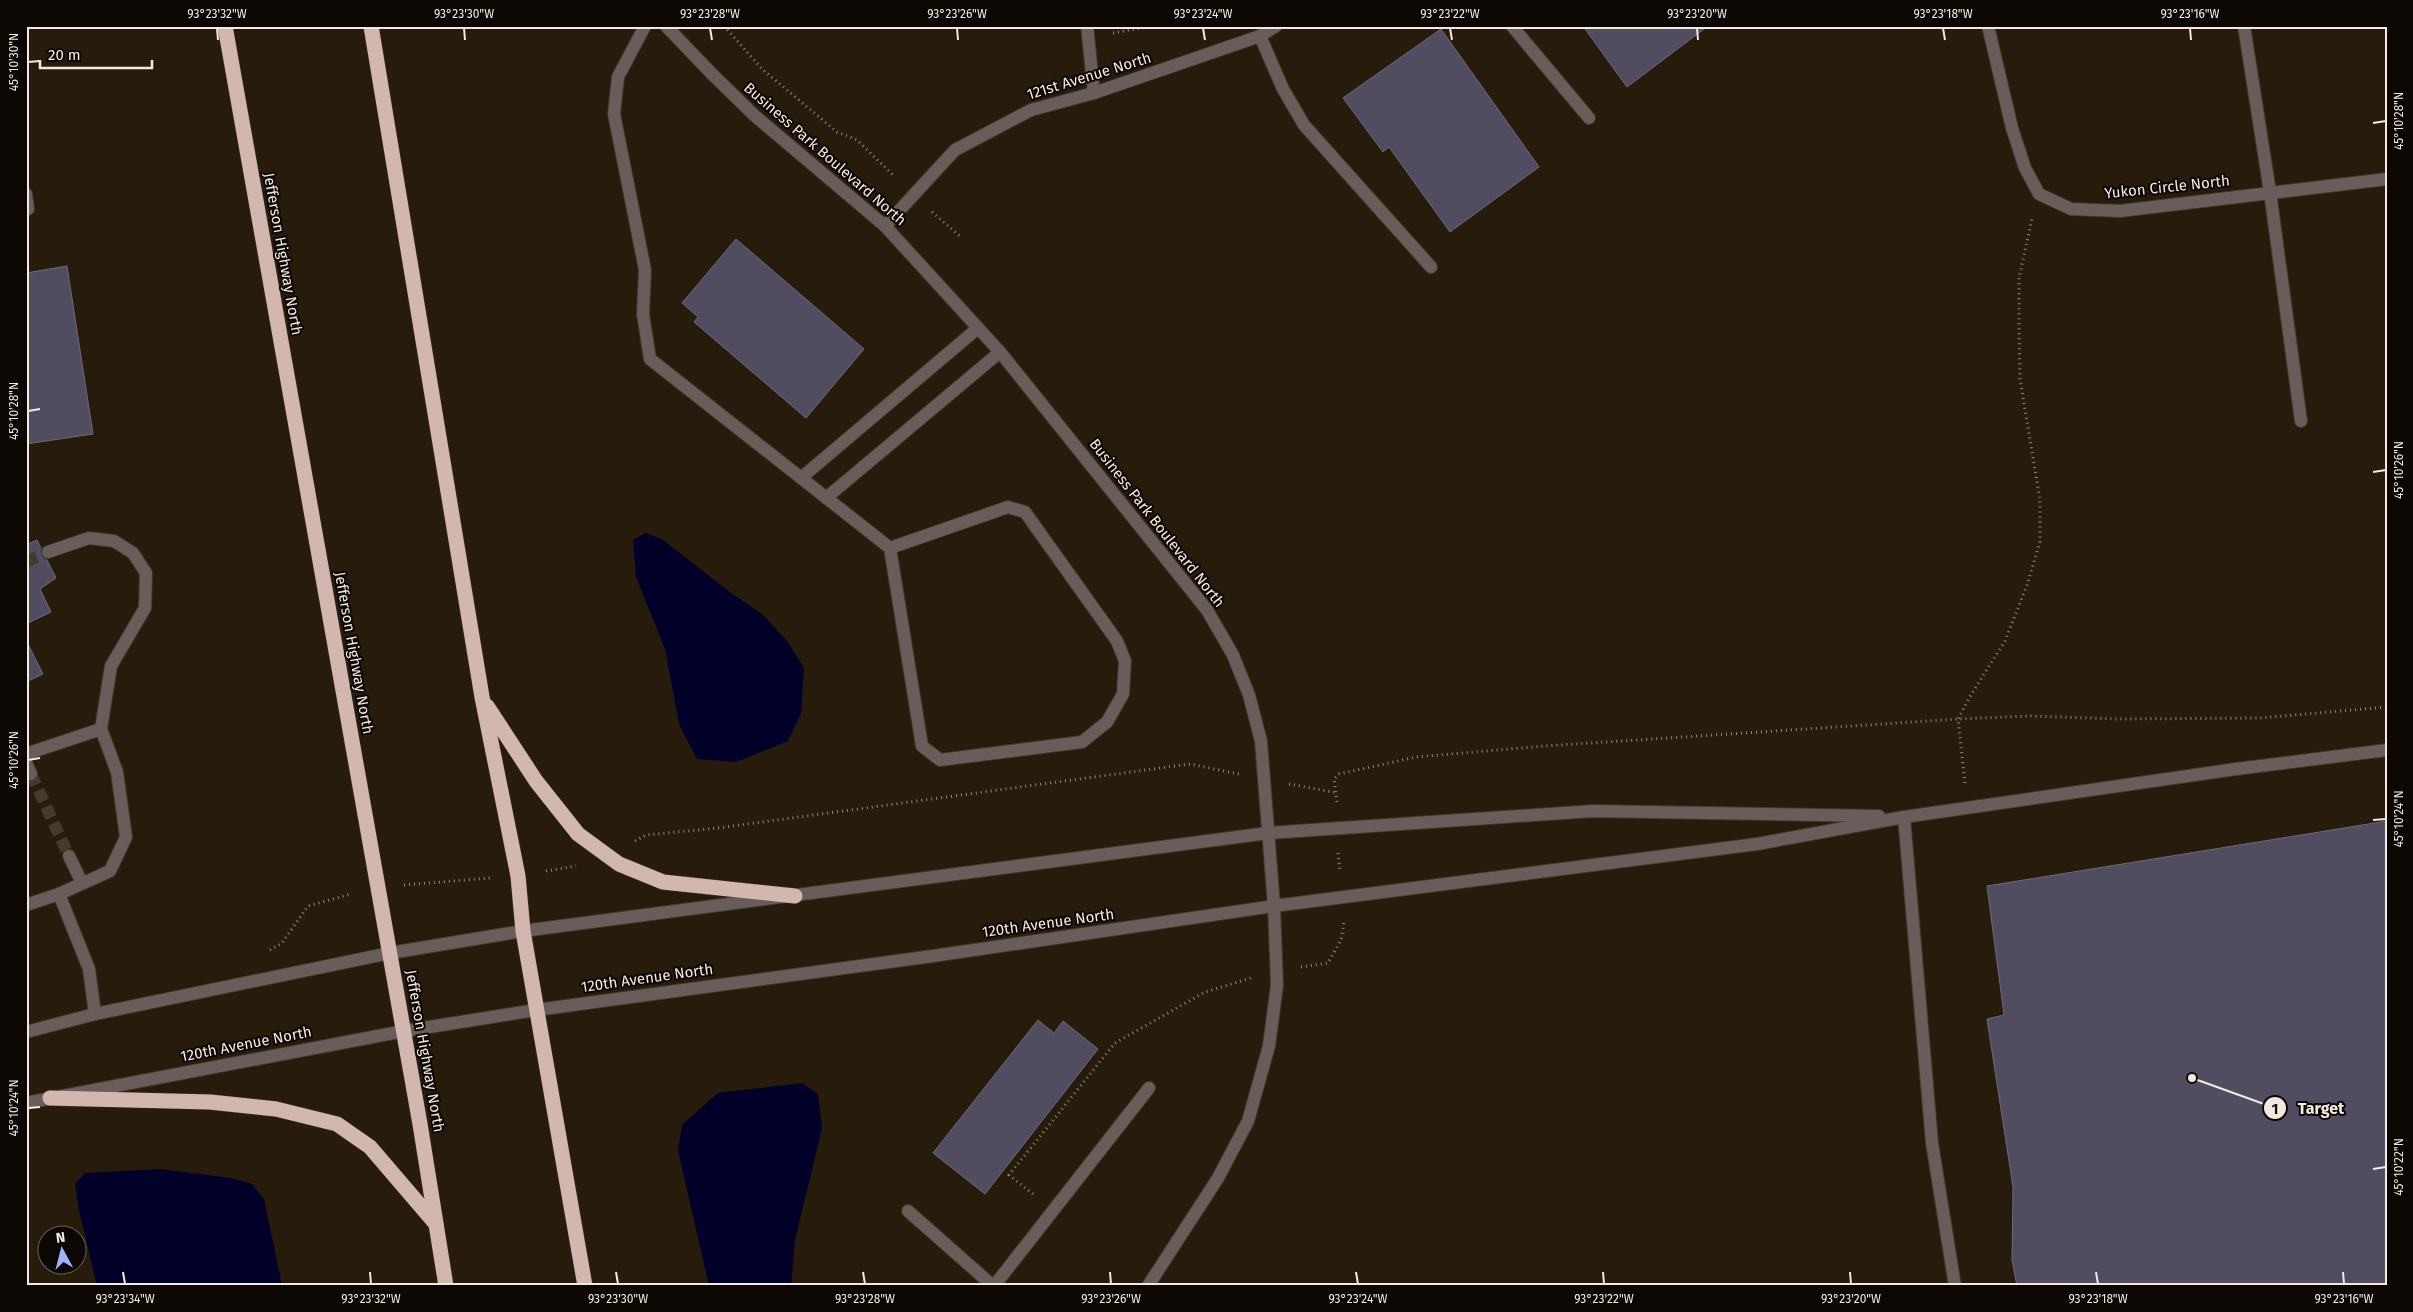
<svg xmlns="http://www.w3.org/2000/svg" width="2413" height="1312" font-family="'Fira Sans',sans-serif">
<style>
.water{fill:#000028}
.building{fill:#514d60;stroke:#6d697d}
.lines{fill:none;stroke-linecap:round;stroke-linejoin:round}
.minor-tunnel{stroke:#453a2c;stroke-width:12;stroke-dasharray:12 6;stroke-linecap:butt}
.minor-casing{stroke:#43382a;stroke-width:14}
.highway-casing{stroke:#43382a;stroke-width:16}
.path{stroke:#92887c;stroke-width:3;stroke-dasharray:1 4;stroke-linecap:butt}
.minor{stroke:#685d5a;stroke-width:12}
.highway{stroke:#d1b7b0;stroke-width:15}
.ticks{fill:none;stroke:#f2eae0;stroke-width:2}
.labels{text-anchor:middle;stroke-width:4;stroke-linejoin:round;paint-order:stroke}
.street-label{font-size:15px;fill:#f2eae0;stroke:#0c0703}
.leader{fill:none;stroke:#f2eae0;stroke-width:2}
.callout-dot{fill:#f2eae0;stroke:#0c0703;stroke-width:2}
.mark-label{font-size:15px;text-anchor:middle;font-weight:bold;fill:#111}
.callout-label{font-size:16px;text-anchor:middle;font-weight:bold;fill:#f2eae0;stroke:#0c0703;stroke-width:4;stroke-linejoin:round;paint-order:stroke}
.neatline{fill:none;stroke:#f2eae0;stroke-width:2}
.ticks-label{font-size:12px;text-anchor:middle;fill:#f2eae0}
</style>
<rect width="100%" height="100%" fill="#271b0c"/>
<g class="water">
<path d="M646 533 663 540 731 593 762 614 787 641 804 668 801 713 788 741 736 762 697 759 679 724 665 649 636 577 633 540Z"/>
<path d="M802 1083 818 1094 822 1128 795 1240 791 1286H709L678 1150 682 1125 718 1093Z"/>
<path d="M160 1169 231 1178 252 1184 264 1199 282 1286H97L79 1210 75 1184 85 1173Z"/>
</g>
<g class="building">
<path d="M1583 26H1708L1627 87Z"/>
<path d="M1441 29 1539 167 1450 232 1389 147 1383 152 1343 98Z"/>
<path d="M736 239 864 349 806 418 694 322 698 317 682 303Z"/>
<path d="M67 266 93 434 26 444V273Z"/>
<path d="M37 540 56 578 40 589 51 612 26 624V545Z"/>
<path d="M26 640 43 674 26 682Z"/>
<path d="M2387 821V1286H2017L2012 1260 2013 1187 1987 1019 2004 1015 1987 886Z"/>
<path d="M1038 1020 1054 1033 1063 1021 1098 1049 985 1194 933 1153Z"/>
</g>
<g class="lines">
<g class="minor-tunnel">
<path d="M26 562 48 552"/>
<path d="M31 774 69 856"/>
</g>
<defs>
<g id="minor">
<path d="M645 26 618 77 614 114 645 270 643 314 650 359 890 548 922 746 940 760 1082 742 1107 722 1123 694 1125 661 1117 641 1025 512 1008 507 890 548"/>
<path d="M666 26 712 74 755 116 885 226 1000 352 1207 610 1233 655 1249 695 1261 741 1274 906 1277 985 1269 1046 1248 1121 1218 1178 1148 1286"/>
<path d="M1087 26 1094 93"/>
<path d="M1512 26 1589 118"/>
<path d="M1988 26 2012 128 2025 168 2039 194 2071 209 2120 211 2387 179"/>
<path d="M2244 26 2270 192 2301 421"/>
<path d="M1260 36 1283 89 1304 125 1431 267"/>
<path d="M26 194 28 209H26"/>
<path d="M885 226 955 150 1031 110 1094 93 1260 36 1276 26"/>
<path d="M801 478 978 328"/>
<path d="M826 498 1000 352"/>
<path d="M48 552 89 538 114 541 133 553 146 573 145 608 111 666 101 729"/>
<path d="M26 754 101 729 117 772 126 837 110 871 59 894 89 969 95 1014"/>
<path d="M26 763 31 774"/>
<path d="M1904 817 1932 1143 1955 1286"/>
<path d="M69 856 82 883"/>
<path d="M26 905 59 894"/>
<path d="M26 1032 95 1014 390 953 523 931 1268 833 1593 811 1879 816"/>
<path d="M26 1103 404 1031 536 1010 933 956 1274 906 1757 844 1904 817 2236 769 2387 750"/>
<path d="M908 1211 993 1286"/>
<path d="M994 1286 1149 1088"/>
</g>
<g id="highway">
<path d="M225 26 420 1124 446 1286"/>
<path d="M371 26 482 697 518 876 523 931 585 1286"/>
<path d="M487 706 536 781 578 834 619 864 663 882 795 896"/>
<path d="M50 1098 210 1102 276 1109 337 1124 370 1147 436 1224"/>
</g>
</defs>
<use href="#minor" class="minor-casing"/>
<use href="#highway" class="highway-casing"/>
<g class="path">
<path d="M724 26 763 70 837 132 857 140 895 177"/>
<path d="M1113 33 1152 26"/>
<path d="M932 212 961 237"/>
<path d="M1965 783 1958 719 1972 693 2005 641 2027 585 2040 542V500L2020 379 2019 328V278L2032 219"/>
<path d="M1289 784 1338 793"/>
<path d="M1337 802 1334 779 1339 774 1416 757 1545 746 1958 719 2030 716 2119 719 2260 718 2387 707"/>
<path d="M635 841 646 835 718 828 1190 764 1239 774"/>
<path d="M1338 853 1340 871"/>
<path d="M546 871 576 866"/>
<path d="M404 885 490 878"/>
<path d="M270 950 282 943 308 906 351 894"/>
<path d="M1301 967 1328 963 1341 940 1344 922"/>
<path d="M1033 1194 1009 1175 1115 1043 1205 992 1251 978"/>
</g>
<use href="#minor" class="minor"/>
<use href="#highway" class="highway"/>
</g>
<path class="ticks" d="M217 28 218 40M464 28 465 40M710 28 712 40M957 28 958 40M1203 28 1205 40M1450 28 1452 40M1697 28 1698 40M1943 28 1945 40M2190 28 2191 40M28 62 40 61M2373 123 2386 121M28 411 40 409M2373 472 2386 470M28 760 40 758M2373 820 2386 819M28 1108 40 1107M2373 1169 2386 1167M123 1272 125 1284M370 1272 371 1284M616 1272 618 1284M863 1272 865 1284M1110 1272 1111 1284M1356 1272 1358 1284M1603 1272 1604 1284M1850 1272 1851 1284M2096 1272 2098 1284M2343 1272 2344 1284"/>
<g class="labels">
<g class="street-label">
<text transform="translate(1089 76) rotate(-17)" y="5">121st Avenue North</text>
<text transform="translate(825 154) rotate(41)" y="5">Business Park Boulevard North</text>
<text transform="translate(2167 187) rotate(-6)" y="5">Yukon Circle North</text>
<text transform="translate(283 254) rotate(80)" y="5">Jefferson Highway North</text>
<text transform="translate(1157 523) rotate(52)" y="5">Business Park Boulevard North</text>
<text transform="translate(354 653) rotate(80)" y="5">Jefferson Highway North</text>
<text transform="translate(1048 923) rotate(-8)" y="5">120th Avenue North</text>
<text transform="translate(647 978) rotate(-8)" y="5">120th Avenue North</text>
<text transform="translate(246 1044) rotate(-11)" y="5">120th Avenue North</text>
<text transform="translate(425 1051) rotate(80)" y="5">Jefferson Highway North</text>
</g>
</g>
<path class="leader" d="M2192 1078L2275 1108"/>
<g class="callout-dot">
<circle cx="2192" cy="1078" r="5"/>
<circle cx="2275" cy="1108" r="12"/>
</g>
<g class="mark-label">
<text x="2275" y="1114">1</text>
</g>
<g class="callout-label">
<text x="2321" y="1114">Target</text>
</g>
<rect width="2413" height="1312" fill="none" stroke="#0c0703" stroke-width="55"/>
<g transform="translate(62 1250) rotate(353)"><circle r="24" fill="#0c0703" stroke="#68625b"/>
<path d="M0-4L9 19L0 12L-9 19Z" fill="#a1b2fd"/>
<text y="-8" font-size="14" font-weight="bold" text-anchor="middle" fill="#f2eae0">N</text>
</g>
<path d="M40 60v8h112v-8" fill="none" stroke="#f2eae0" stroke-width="2.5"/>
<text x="48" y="60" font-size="15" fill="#f2eae0" stroke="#0c0703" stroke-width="4" paint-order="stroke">20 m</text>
<rect x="28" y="28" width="2358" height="1256" class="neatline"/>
<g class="ticks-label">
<text x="217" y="18">93°23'32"W</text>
<text x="464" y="18">93°23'30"W</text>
<text x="710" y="18">93°23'28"W</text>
<text x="957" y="18">93°23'26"W</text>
<text x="1203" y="18">93°23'24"W</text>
<text x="1450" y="18">93°23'22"W</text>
<text x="1697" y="18">93°23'20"W</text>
<text x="1943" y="18">93°23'18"W</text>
<text x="2190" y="18">93°23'16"W</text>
<text transform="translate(14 62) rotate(-90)" y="4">45°10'30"N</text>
<text transform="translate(2399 121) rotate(-90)" y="4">45°10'28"N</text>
<text transform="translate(14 411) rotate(-90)" y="4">45°10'28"N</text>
<text transform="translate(2399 470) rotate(-90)" y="4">45°10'26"N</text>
<text transform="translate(14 760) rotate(-90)" y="4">45°10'26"N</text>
<text transform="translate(2399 819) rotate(-90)" y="4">45°10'24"N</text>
<text transform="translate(14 1108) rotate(-90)" y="4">45°10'24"N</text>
<text transform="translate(2399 1167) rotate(-90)" y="4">45°10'22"N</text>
<text x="125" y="1303">93°23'34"W</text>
<text x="371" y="1303">93°23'32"W</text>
<text x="618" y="1303">93°23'30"W</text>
<text x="865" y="1303">93°23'28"W</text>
<text x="1111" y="1303">93°23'26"W</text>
<text x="1358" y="1303">93°23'24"W</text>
<text x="1604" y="1303">93°23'22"W</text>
<text x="1851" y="1303">93°23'20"W</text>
<text x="2098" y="1303">93°23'18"W</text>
<text x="2344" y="1303">93°23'16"W</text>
</g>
</svg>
